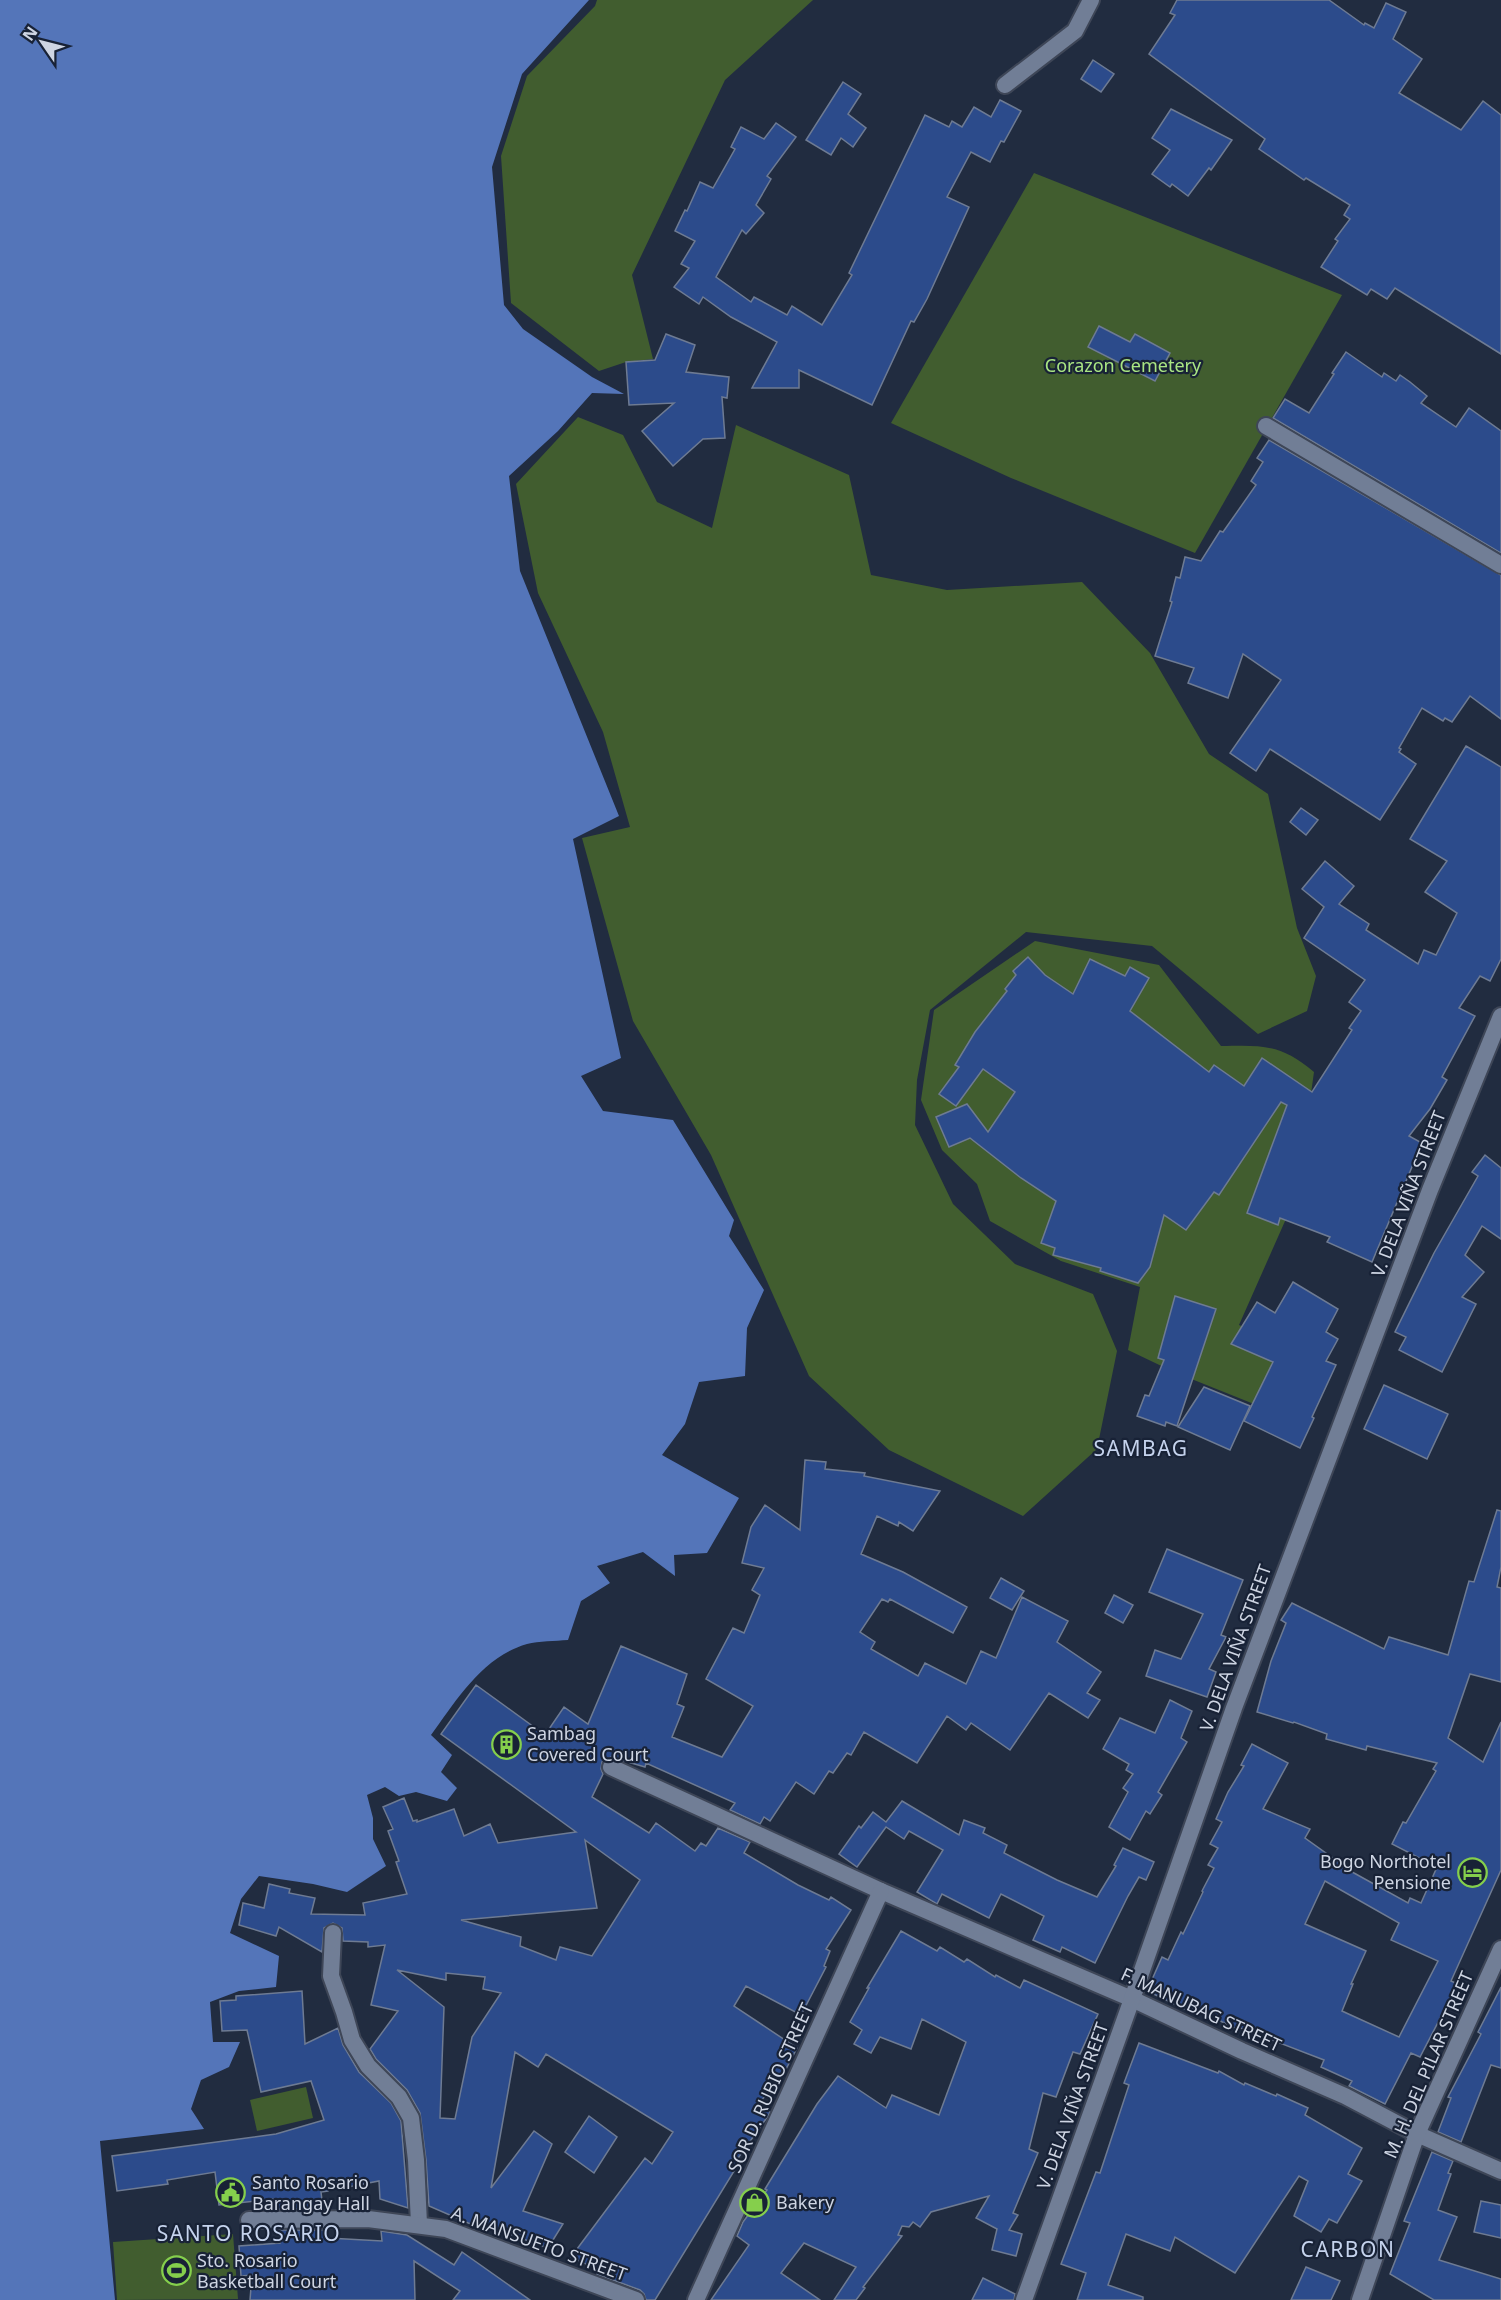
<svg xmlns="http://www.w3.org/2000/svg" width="1501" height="2300" font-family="'Noto Sans',sans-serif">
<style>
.green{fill:#415d2f}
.water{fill:#5475b9}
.building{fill:#2c4b8b;stroke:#6e7b93;stroke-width:1.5;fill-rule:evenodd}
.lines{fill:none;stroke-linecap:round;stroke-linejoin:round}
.minor-casing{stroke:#3e4657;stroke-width:20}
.tertiary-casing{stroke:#3e4657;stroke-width:20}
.secondary-casing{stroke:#3e4657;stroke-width:20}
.minor{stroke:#717e96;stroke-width:16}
.tertiary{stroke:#717e96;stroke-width:16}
.secondary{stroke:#717e96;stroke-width:16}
.labels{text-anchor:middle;stroke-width:4.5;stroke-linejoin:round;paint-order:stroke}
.park-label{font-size:18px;fill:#a9e583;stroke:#182236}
.street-label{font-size:18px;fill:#ced5e3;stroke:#182236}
.poi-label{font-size:18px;fill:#ced5e3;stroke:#182236;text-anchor:start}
.quarter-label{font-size:21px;letter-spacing:1.5px;fill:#c5d3ed;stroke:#182236}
</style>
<rect width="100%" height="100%" fill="#212c40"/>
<g class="green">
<path d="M597 0H813L725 80 632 275 653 359 626 362 599 371 511 303 501 156 527 76 595 6Z"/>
<path d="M1034 173 1342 295 1195 553 1011 478 891 423Z"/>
<path d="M578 417 623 435 657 502 712 528 736 425 849 475 871 575 947 590 1082 582 1150 653 1209 754 1268 794 1297 928 1316 976 1307 1011 1258 1034 1152 946 1026 932 930 1010 917 1080 915 1125 953 1204 1015 1264 1093 1294 1117 1351 1097 1449 1023 1516 889 1450 809 1376 711 1155 633 1021 582 838 630 827 603 732 538 593 516 484Z"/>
<path d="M1035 941 1159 965 1221 1046C1262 1045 1281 1044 1314 1072L1297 1194 1239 1325 1317 1359 1296 1421 1174 1372 1128 1350 1140 1287 1061 1261 990 1221 977 1184 942 1150 921 1100 934 1010Z"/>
<path d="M306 2087 313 2118 257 2131 250 2100Z"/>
<path d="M233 2234 238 2299 117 2300 113 2242Z"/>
</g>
<path class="water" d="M0 0H589L522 74 492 167 504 305 523 329 592 377 624 394 592 393 558 431 509 476 520 571 619 816 573 839 621 1058 581 1076 603 1111 673 1120 734 1220 729 1236 764 1290 747 1328 745 1376 699 1382 685 1424 662 1455 739 1498 707 1553 674 1555 675 1576 643 1552 597 1566 610 1583 581 1601 568 1640C555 1641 539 1641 527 1644 482 1657 456 1701 431 1735L452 1755 441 1772 457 1788 447 1801 416 1792 399 1796 385 1787 367 1795 373 1818V1839L386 1866 347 1892 313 1884 259 1876 241 1899 230 1933 279 1956 276 1987 239 1991 210 2002 213 2042H240L229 2067 201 2080 191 2109 204 2129 100 2141 115 2300H0Z"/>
<g class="building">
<path d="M1177 0H1329L1364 25 1365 23 1374 28 1386 3 1406 12 1393 39 1422 59 1399 93 1461 130 1483 101 1501 115V354L1395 288 1387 299 1371 289 1367 295 1321 267 1338 241 1335 239 1350 219 1344 215 1350 205 1306 178 1304 180 1259 149 1265 139 1149 54 1175 15 1170 13Z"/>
<path d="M1093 60 1114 74 1101 92 1081 79Z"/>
<path d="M843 82 861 94 848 114 866 128 853 147 841 138 831 155 806 140Z"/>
<path d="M1000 100 1021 111 1004 142 1001 141 990 162 971 152 947 197 969 207 927 299 914 322 911 321 872 405 799 370V388H752L777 342 731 317 703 297 699 304 674 287 689 268 681 264 695 241 675 231 685 210 687 211 700 182 713 188 735 149 731 147 741 127 764 139 776 123 796 137 767 176 771 179 756 205 764 213 746 234 742 230 716 277 751 302 754 297 787 315 792 306 822 325 852 275 849 273 925 115 949 127 952 121 962 127 974 107 991 117Z"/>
<path d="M1171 109 1232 140 1211 170 1209 168 1188 196 1172 184 1170 187 1152 174 1170 150 1152 138Z"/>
<path d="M1099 326 1130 342 1135 334 1170 353 1155 381 1088 347Z"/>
<path d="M666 334 695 345 686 372 729 377 727 398 722 397 725 438 703 439 673 466 642 431 674 403 629 405 626 362 655 360Z"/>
<path d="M1346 352 1382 377 1384 373 1396 381 1400 375 1410 382 1427 396 1421 403 1456 427 1469 408 1501 431V553L1273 418 1285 399 1309 413 1334 374 1332 373Z"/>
<path d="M1269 440 1501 575V719L1470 696 1452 722 1445 718 1443 721 1422 708 1399 748 1401 749 1399 752 1416 764 1380 820 1270 749 1256 771 1230 753 1281 680 1243 654 1228 698 1188 683 1194 668 1155 656 1172 602 1170 601 1176 577 1180 578 1185 557 1201 561 1220 531 1223 532 1256 485 1251 481 1263 462 1257 458Z"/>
<path d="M1466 746 1501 767V959L1490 981 1480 976 1459 1008 1475 1016 1442 1077 1447 1080 1430 1109 1409 1136 1422 1143 1372 1262 1327 1242 1330 1237 1280 1218 1278 1225 1247 1213 1287 1105 1281 1102 1219 1195 1214 1192 1186 1230 1164 1215 1150 1267 1138 1283 1100 1271 1101 1268 1053 1255 1055 1248 1041 1243 1056 1201 1021 1178 970 1138 949 1147 936 1117 967 1104 988 1132 1015 1092 983 1069 956 1106 939 1094 959 1067 955 1065 975 1032 1007 991 1005 989 1016 975 1013 971 1028 957 1045 975 1073 994 1090 959 1125 976 1130 967 1149 978 1130 1011 1209 1072 1214 1065 1244 1086 1262 1058 1312 1092 1352 1030 1349 1028 1361 1011 1349 1002 1365 980 1304 938 1324 907 1302 889 1325 861 1354 886 1339 904 1369 924 1366 930 1418 964 1424 950 1436 955 1457 913 1425 892 1447 861 1410 839Z"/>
<path d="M1301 808 1318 820 1306 835 1290 822Z"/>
<path d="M1485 1155 1501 1168V1239L1482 1226 1465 1255 1484 1272 1462 1297 1476 1304 1442 1372 1399 1350 1406 1337 1395 1332 1434 1253 1478 1176 1472 1172Z"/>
<path d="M1293 1282 1338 1309 1326 1332 1338 1339 1326 1361 1336 1365 1312 1417 1314 1418 1300 1448 1244 1421 1273 1362 1231 1344 1257 1302 1275 1313Z"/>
<path d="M1175 1296 1216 1309 1177 1426 1166 1422 1165 1426 1137 1416 1145 1395 1149 1396 1164 1360 1158 1358Z"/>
<path d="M1384 1385 1448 1414 1427 1459 1364 1429Z"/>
<path d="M1204 1387 1250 1406 1230 1450 1178 1427Z"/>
<path d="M805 1460 826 1462 825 1469 865 1473 864 1476 940 1491 913 1531 899 1522 898 1526 877 1516 861 1554 903 1572 967 1607 953 1633 890 1599 888 1602 882 1599 860 1632 875 1642 871 1649 918 1676 925 1663 966 1684 981 1651 996 1658 1022 1597 1068 1621 1057 1642 1101 1672 1087 1693 1100 1700 1088 1718 1049 1693 1010 1750 971 1723 966 1730 947 1716 917 1763 864 1732 851 1755 847 1753 833 1773 829 1771 814 1794 796 1782 770 1821 764 1817 760 1824 730 1810 735 1803 646 1763 645 1767 611 1757 602 1762 601 1769 603 1774 592 1797 649 1833 656 1823 695 1851 701 1843 706 1846 718 1828 750 1842 744 1853 798 1885 829 1900 831 1897 851 1910 826 1949 830 1951 824 1966 826 1967 801 2015 746 1986 734 2006 797 2048 785 2071 784 2070 759 2104 770 2112 768 2116 736 2161 739 2163 655 2300H646L644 2294 640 2290 597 2274 599 2270 571 2257 645 2158 652 2164 673 2132 546 2054 538 2067 515 2052 491 2188 534 2131 552 2144 523 2211 563 2224 548 2248 476 2222 475 2226 429 2206 426 2160 420 2113 407 2090 376 2059 370 2049 398 2011 371 2005 385 1945 368 1947V1942L343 1941 342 1928 333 1923 324 1928 322 1952 279 1927 276 1936 239 1925 243 1903 264 1908 269 1884 290 1889 289 1893 315 1898 311 1914 365 1915 363 1903 407 1894 396 1862 399 1861 388 1831 393 1829 383 1807 404 1798 413 1821 417 1820V1822L454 1809 464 1836 490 1824 498 1843 576 1832 441 1734 476 1685 545 1735 564 1707 588 1724 621 1646 687 1674 677 1704 684 1707 672 1737 722 1757 753 1706 706 1679 733 1628 744 1633 760 1595 752 1590 764 1568 742 1563 751 1527 765 1505 800 1530ZM585 1840 640 1880 592 1956 560 1947 556 1960 520 1946 521 1937 461 1920 597 1908ZM397 1970 446 1980V1973L485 1977 483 1989 501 1993 472 2037 455 2119 440 2118 444 2007Z"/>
<path d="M1497 1510 1501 1511V1567L1497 1587 1501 1588V1682L1470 1674 1448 1738 1483 1762 1501 1722V1870L1451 1981 1458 1984 1420 2057 1411 2053 1385 2104 1349 2086 1352 2081 1321 2067 1324 2060 1238 2027 1237 2029 1193 2008 1191 2012 1147 1991 1162 1957 1168 1960 1181 1932 1183 1934 1203 1892 1202 1891 1214 1868 1208 1865 1218 1848 1210 1844 1222 1822 1216 1819 1228 1792 1244 1766 1241 1765 1252 1744 1288 1763 1263 1809 1310 1829 1305 1838 1354 1873 1408 1903 1410 1898 1421 1903 1437 1867 1392 1844 1403 1822 1406 1823 1436 1771 1433 1769 1437 1763 1367 1746 1366 1750 1326 1739 1327 1734 1294 1722 1293 1723 1257 1712 1271 1661 1286 1623 1281 1620 1292 1603 1384 1649 1389 1637 1448 1655 1469 1581 1474 1582ZM1325 1881 1399 1923 1391 1940 1438 1961 1399 2037 1342 2011 1353 1984H1351L1366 1951 1305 1924Z"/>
<path d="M1167 1549 1243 1580 1221 1635 1226 1637 1209 1669 1216 1672 1207 1697 1146 1676 1155 1650 1181 1659 1203 1614 1149 1592Z"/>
<path d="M1001 1578 1024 1591 1012 1610 990 1598Z"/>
<path d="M1114 1595 1133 1605 1123 1623 1105 1613Z"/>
<path d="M1170 1700 1192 1711 1181 1738 1187 1742 1158 1792 1162 1795 1150 1814 1146 1811 1130 1840 1109 1827 1128 1792 1123 1788 1133 1774 1126 1770 1129 1764 1103 1749 1120 1718 1155 1733Z"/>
<path d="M902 1801 959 1835 964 1820 985 1828 983 1833 1007 1845 1004 1853 1057 1880 1097 1897 1116 1866 1114 1865 1123 1848 1154 1862 1146 1880 1139 1877 1128 1896 1095 1963 1062 1947 1060 1952 1033 1940 1044 1916 1001 1894 989 1918 942 1894 937 1904 917 1892 943 1850 909 1831 904 1839 886 1827 857 1867 839 1854 859 1826 861 1828 873 1812 886 1822Z"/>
<path d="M901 1931 937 1951 940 1947 964 1962 967 1959 995 1977 996 1975 1020 1988 1024 1980 1098 2014 1080 2054 1073 2052 1056 2097 1043 2093 1029 2149 1038 2153 1013 2213 1018 2215 1009 2230 1022 2234 1016 2256 992 2250 997 2229 976 2218 989 2196 931 2212 920 2227 913 2222 909 2227 902 2226 898 2235 902 2236 863 2287 865 2288 856 2300H834L856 2267 804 2243 781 2273 820 2300H711L749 2245 737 2236 743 2222 767 2190 765 2189 817 2104 838 2076 886 2108 892 2095 939 2115 966 2042 922 2019 911 2049 880 2037 871 2053 854 2044 862 2030 850 2022 869 1988H867Z"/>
<path d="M1501 1987V2068L1491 2065 1461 2142 1438 2132 1451 2098 1448 2097 1481 2034 1478 2032Z"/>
<path d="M302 1991 305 2044 338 2028 343 2045 359 2072 391 2103 401 2121 408 2208 380 2199 379 2181 343 2188 331 2185 328 2191 321 2192 323 2209H276L274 2199 219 2205 215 2172 167 2180 168 2184 117 2191 112 2156 276 2134 324 2120 311 2081 261 2092 247 2030 222 2031 220 2001 236 2000V1996Z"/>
<path d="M1139 2043 1218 2073 1219 2071 1244 2085 1245 2083 1276 2096 1277 2094 1308 2108 1305 2115 1362 2148 1348 2174 1362 2181 1337 2223 1329 2219 1321 2232 1294 2216 1308 2181 1299 2176 1235 2273 1175 2237 1170 2251 1126 2234 1108 2285 1143 2297V2300H1077L1086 2273 1061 2264 1096 2172 1100 2173 1129 2085 1124 2083Z"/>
<path d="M589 2116 617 2137 594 2173 565 2152Z"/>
<path d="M1432 2152 1453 2161 1448 2173 1451 2174 1438 2210 1457 2217 1439 2260 1501 2279V2300H1434L1390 2274 1410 2223 1404 2221Z"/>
<path d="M1481 2201 1501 2205V2238L1474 2232Z"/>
<path d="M279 2230H326L328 2238 382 2241 381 2231 407 2235 454 2265 462 2252 530 2300H453L460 2291 414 2261 415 2300H250L252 2275 241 2276 239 2246 280 2243Z"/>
<path d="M1306 2267 1340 2281 1331 2300H1291Z"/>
<path d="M983 2278 1015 2294 1014 2300H972Z"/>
</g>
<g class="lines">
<defs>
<g id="minor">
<path d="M1005 85 1075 31 1091 0"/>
<path d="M1266 426 1501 565"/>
<path d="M611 1767 881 1891 1132 1999 1242 2051 1345 2096 1417 2134 1501 2171"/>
<path d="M333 1933 331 1976 344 2012 352 2040 368 2066 399 2097 411 2118 416 2160 419 2224"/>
<path d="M249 2220 368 2219 446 2229 636 2300"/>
<path d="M696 2300 881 1891"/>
</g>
<path id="tertiary" d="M1360 2300 1417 2134 1501 1949"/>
<path id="secondary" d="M1024 2300 1132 1999 1234 1708 1430 1190 1501 1016"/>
</defs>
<use href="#minor" class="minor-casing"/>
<use href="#tertiary" class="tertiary-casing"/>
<use href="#secondary" class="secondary-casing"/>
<use href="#minor" class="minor"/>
<use href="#tertiary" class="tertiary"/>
<use href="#secondary" class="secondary"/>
</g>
<defs>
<symbol id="building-ring" viewBox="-11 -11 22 22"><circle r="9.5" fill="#182236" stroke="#85cf4c" stroke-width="1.5"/><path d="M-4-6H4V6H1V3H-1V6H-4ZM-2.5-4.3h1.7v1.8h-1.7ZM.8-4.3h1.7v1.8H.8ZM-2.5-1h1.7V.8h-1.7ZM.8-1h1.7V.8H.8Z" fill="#85cf4c"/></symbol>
<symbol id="hotel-ring" viewBox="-11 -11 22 22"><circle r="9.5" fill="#182236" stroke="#85cf4c" stroke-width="1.5"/><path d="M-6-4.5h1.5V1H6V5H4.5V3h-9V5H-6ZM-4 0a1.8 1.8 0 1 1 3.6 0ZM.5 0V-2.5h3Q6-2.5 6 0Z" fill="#85cf4c"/></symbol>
<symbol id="civic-ring" viewBox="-11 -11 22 22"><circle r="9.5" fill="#182236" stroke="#85cf4c" stroke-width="1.5"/><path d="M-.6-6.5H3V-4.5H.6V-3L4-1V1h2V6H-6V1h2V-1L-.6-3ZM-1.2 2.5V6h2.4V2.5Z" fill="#85cf4c"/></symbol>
<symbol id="shop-ring" viewBox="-11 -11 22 22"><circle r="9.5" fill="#182236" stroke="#85cf4c" stroke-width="1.5"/><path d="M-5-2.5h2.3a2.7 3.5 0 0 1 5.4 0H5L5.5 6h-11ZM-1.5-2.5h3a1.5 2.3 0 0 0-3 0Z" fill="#85cf4c"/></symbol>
<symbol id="stadium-ring" viewBox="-11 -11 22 22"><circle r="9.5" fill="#182236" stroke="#85cf4c" stroke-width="1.5"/><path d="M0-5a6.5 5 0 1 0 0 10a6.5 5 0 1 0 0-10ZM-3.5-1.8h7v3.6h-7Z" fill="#85cf4c"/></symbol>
</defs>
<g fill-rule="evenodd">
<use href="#building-ring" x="490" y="1728" width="33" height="33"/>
<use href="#hotel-ring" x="1456" y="1856" width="33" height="33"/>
<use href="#civic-ring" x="214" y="2176" width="33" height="33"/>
<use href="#shop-ring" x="738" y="2186" width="33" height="33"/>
<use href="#stadium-ring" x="160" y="2254" width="33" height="33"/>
</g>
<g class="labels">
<g class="park-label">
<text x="1123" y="372">Corazon Cemetery</text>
</g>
<g class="street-label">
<text transform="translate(1409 1194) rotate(-69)" y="6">V. DELA VIÑA STREET</text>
<text transform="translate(1236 1648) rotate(-70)" y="6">V. DELA VIÑA STREET</text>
<text transform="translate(1201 2010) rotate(25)" y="6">F. MANUBAG STREET</text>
<text transform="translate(1429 2065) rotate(-67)" y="6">M. H. DEL PILAR STREET</text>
<text transform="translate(771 2088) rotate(-66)" y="6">SOR D. RUBIO STREET</text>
<text transform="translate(1073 2106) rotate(-70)" y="6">V. DELA VIÑA STREET</text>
<text transform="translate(539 2244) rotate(20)" y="6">A. MANSUETO STREET</text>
</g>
<g class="poi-label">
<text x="527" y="1740">Sambag<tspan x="527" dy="21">Covered Court</tspan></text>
<text x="1451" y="1868" text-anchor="end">Bogo Northotel<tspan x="1451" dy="21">Pensione</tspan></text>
<text x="252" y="2189">Santo Rosario<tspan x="252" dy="21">Barangay Hall</tspan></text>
<text x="776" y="2209">Bakery</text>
<text x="197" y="2267">Sto. Rosario<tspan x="197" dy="21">Basketball Court</tspan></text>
</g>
<g class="quarter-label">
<text x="1141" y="1456">SAMBAG</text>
<text x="249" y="2241">SANTO ROSARIO</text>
<text x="1348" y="2257">CARBON</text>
</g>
</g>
<g transform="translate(42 42) rotate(305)" stroke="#182236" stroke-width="4.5" paint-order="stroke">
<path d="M0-4.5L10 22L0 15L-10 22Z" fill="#ced5e3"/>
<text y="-9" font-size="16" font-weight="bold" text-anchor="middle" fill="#ced5e3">N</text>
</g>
</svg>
